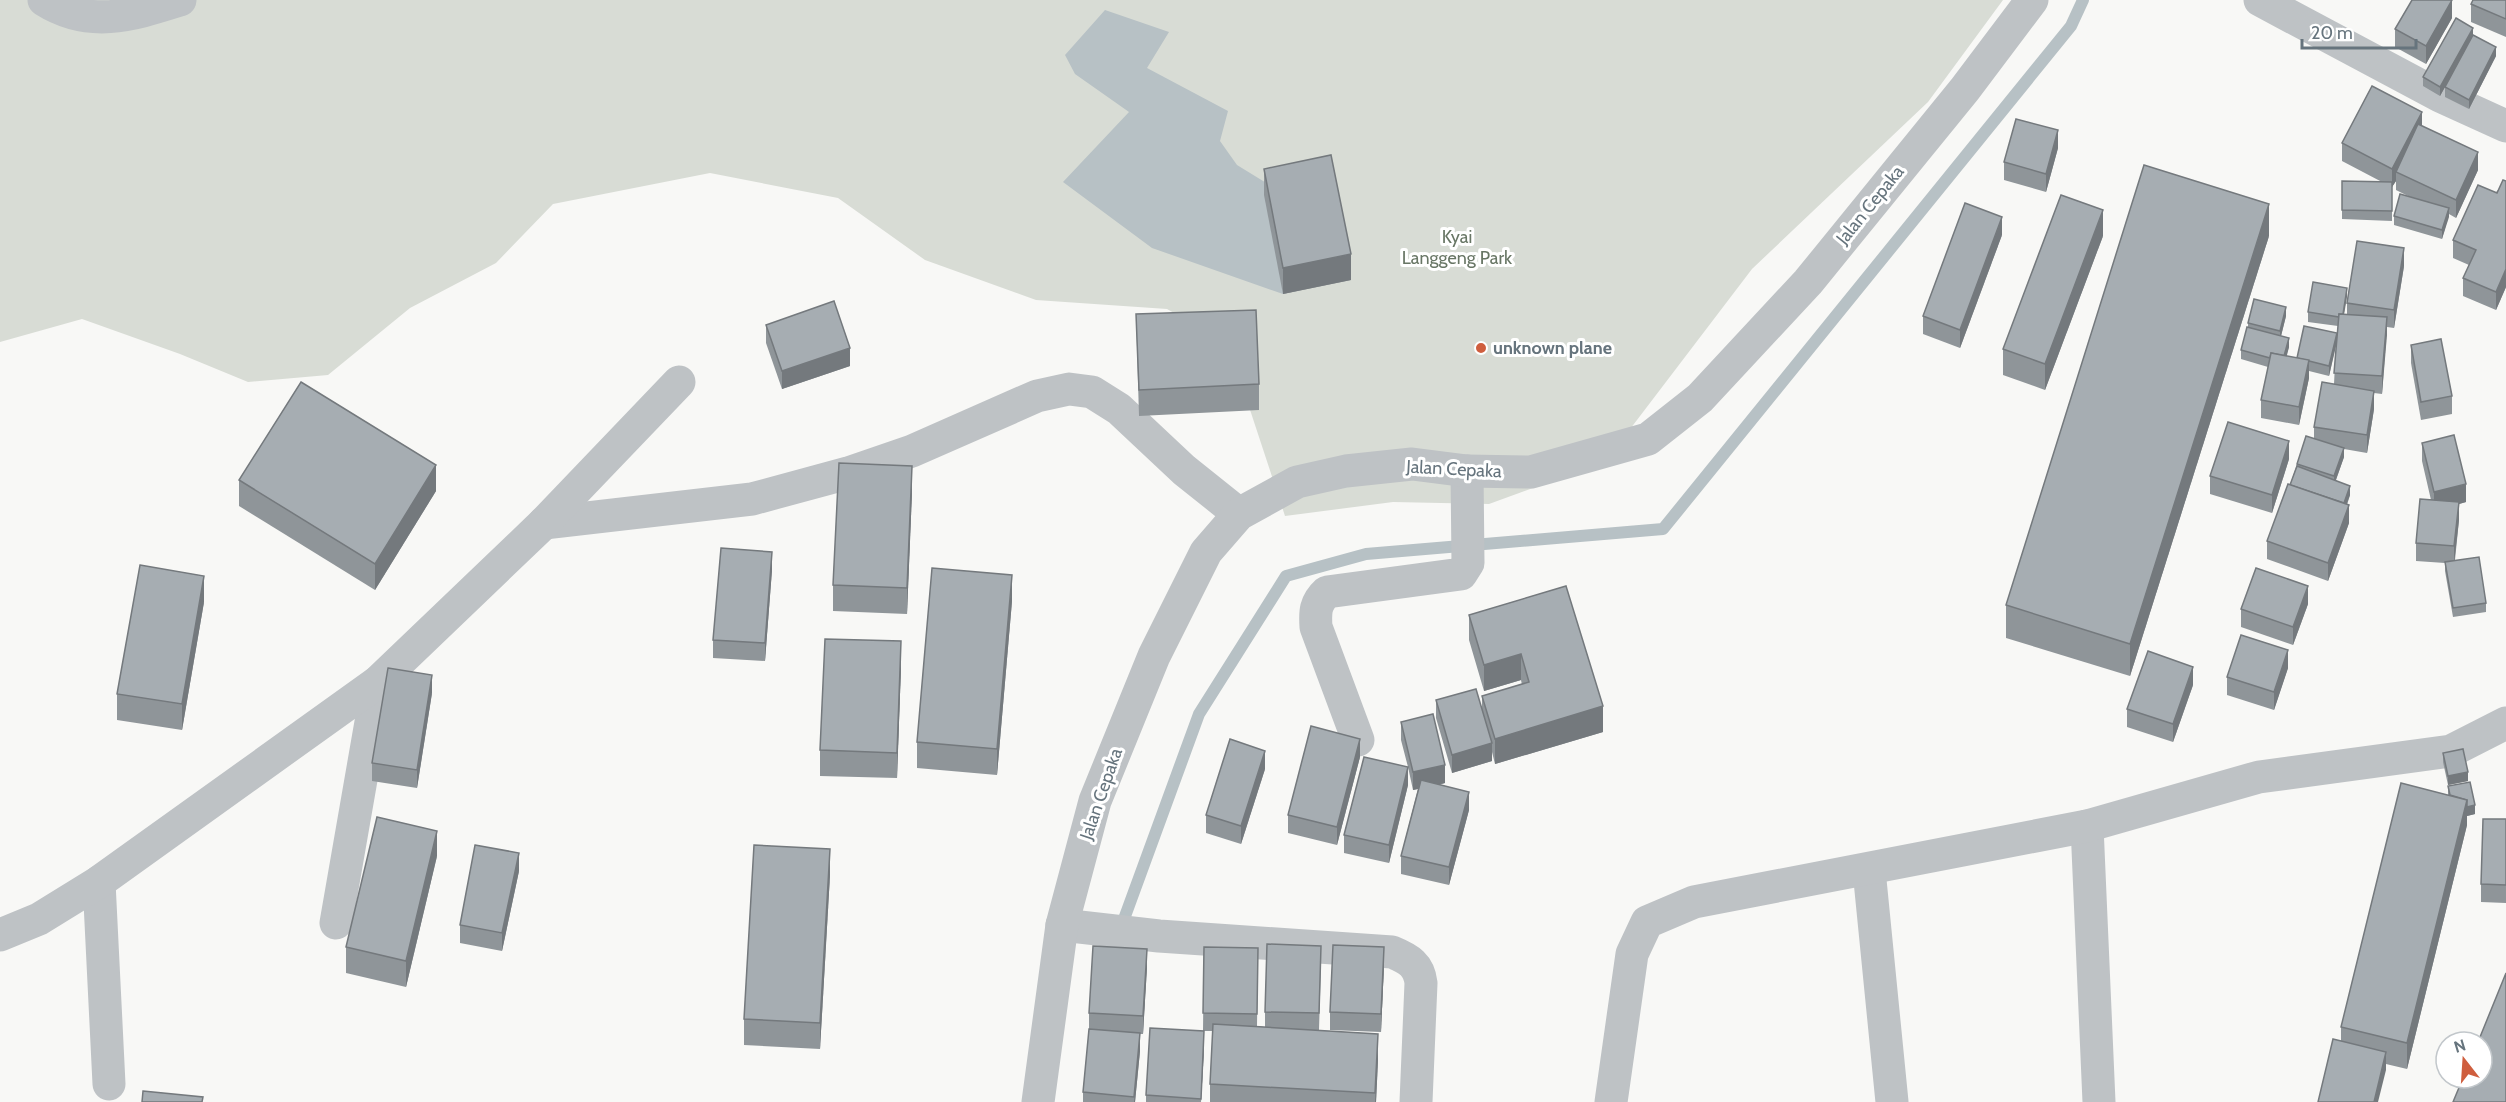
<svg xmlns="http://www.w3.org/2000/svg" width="2506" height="1102" font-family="Cabin,sans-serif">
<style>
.green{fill:#d8dcd5}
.water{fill:#b7c1c5}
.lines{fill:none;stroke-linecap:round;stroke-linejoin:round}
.stream{stroke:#b7c1c5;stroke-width:12}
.minor{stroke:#bec2c5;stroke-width:33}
.wall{fill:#8f9599}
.shaded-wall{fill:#74797d}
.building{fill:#a6adb2;stroke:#74797d;stroke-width:1.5}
.poi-dot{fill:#cf5e3e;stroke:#fff;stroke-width:2}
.labels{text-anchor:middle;stroke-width:6;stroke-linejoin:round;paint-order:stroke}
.street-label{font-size:18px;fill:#66747d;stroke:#fff}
.park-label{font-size:18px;fill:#687665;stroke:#fff}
.poi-label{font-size:18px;font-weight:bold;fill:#66747d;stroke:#fff;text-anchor:start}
</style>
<rect width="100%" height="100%" fill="#f8f8f6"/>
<path class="green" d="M0 0H2003L1928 102 1752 269 1605 462 1489 504 1393 502 1285 516 1228 343 1167 309 1036 300 925 260 838 198 710 173 553 204 496 263 410 308 328 375 248 382 180 354 82 319 0 342Z"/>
<path class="water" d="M1105 10 1169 32 1147 68 1228 111 1220 141 1237 165 1302 205 1316 270 1296 291 1283 294 1152 248 1063 182 1129 112 1075 74 1065 55Z"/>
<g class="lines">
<path class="stream" d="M1120 930 1199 714 1286 576 1366 554 1663 529 2071 26 2083 0"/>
<g class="minor">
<path d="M44 0C90 29 132 15 180 0"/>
<path d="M2260 0 2440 96 2506 126"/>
<path d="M544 523 752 499 848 473 912 451 1037 396 1069 389 1092 392 1119 409 1184 470 1239 514"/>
<path d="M1358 740 1316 627C1315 612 1315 603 1327 592L1461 574 1468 563 1467 471"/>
<path d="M2087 826 2099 1102"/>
<path d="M1869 870 1892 1102"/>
<path d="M99 882 109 1084"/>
<path d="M336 923 378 682"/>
<path d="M1062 925 1159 936 1392 952C1409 959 1419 965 1421 983L1416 1102"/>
<path d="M0 935 39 919 99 882 378 682 544 523 679 382"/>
<path d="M1038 1102 1062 925 1095 801 1154 656 1206 552 1239 514 1297 482 1346 471 1412 464 1467 471 1531 472 1648 439 1700 398 1808 282 1965 89 2032 0"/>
<path d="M1611 1102 1632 954 1647 922 1694 902 2087 826 2259 777 2451 751 2506 723"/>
</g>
</g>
<g class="wall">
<path d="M2506 0V37L2471 22V4Z"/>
<path d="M2452 18 2426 64 2395 47V29Z"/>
<path d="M2473 35 2496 56 2469 109 2445 97V87L2453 72 2440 96 2423 86V77Z"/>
<path d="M2422 126 2478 170 2456 218 2449 214 2442 239 2394 225V216L2412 198 2396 190V181L2392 187V221L2342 219V181L2382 182 2342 161V143Z"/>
<path d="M2058 148 2046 192 2004 180V162Z"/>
<path d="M1264 169 1351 280 1283 294 1264 195Z"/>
<path d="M2506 181V287L2496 310 2463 296V278L2469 265 2453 258V240Z"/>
<path d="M2002 235 1960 348 1923 334V316Z"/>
<path d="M2103 236 2045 390 2003 375V349Z"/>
<path d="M2269 236 2130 676 2006 638V605Z"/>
<path d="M2404 266 2394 328 2387 327 2382 394 2374 393V409L2367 453 2344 449V457L2336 480 2350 495 2347 505 2349 523 2328 581 2267 559V541L2290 485 2297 464 2314 438V427L2334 384 2336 344 2329 376 2309 371V378L2299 425 2261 418V400L2268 367 2241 359V350L2248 327V323L2286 316 2281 336 2289 347 2286 356 2297 358 2337 339 2338 326 2308 322V312L2347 315V303Z"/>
<path d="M1136 314 1259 384V410L1139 416Z"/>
<path d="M766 325 850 366 782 389 766 343Z"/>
<path d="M2411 345 2452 396V414L2421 420 2411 363Z"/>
<path d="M2422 443 2466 502 2459 504V520L2455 560 2486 603V612L2453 617 2445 571V563L2416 561V543L2431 500 2422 461Z"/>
<path d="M2289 459 2272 513 2210 494V476Z"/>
<path d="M239 480 436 491 375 590 239 506Z"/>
<path d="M912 492 907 614 833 611V585Z"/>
<path d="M772 570 765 661 713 658V640Z"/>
<path d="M1566 586 1603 732 1495 764 1492 752V761L1452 773 1436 718V700L1482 711V696L1522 685 1521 680 1484 691 1469 640V615Z"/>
<path d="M1012 601 997 775 917 768V742Z"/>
<path d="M204 602 182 730 117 720V694Z"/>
<path d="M2308 604 2293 645 2241 627V609Z"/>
<path d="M901 667 897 778 820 776V750Z"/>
<path d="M2288 668 2274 710 2227 695V677Z"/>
<path d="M2193 685 2173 742 2127 727V709Z"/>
<path d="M432 693 417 788 372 781V763Z"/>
<path d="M1401 722 1445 783 1439 785 1469 810 1449 885 1401 874V856L1418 789 1413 790 1408 767V785L1389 863 1344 853V835L1408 767 1401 740Z"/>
<path d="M2443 753 2468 781 2448 785 2443 762Z"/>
<path d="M1360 757 1337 845 1288 833V815Z"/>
<path d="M1265 769 1241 844 1206 833V815Z"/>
<path d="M2448 786 2475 814 2467 816V825L2407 1069 2386 1064V1070L2341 1041V1027L2448 795Z"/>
<path d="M2506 819V903L2481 902V884Z"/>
<path d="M437 856 406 987 346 973V947Z"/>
<path d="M519 871 502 951 460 943V925Z"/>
<path d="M830 875 820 1049 744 1045V1019Z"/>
<path d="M1204 947 1258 948 1257 1026 1265 1027V1012L1321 964 1319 1030 1378 1060 1376 1102H1210V1084L1213 1031H1203Z"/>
<path d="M1384 965 1381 1032 1330 1030V1012Z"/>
<path d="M1147 967 1143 1034H1140V1051L1135 1102H1083V1092L1089 1031V1013Z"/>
<path d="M1204 1049 1201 1102H1146V1095Z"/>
</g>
<g class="shaded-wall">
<path d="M2452 0V18L2426 64V46Z"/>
<path d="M2473 28V37L2440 96V87Z"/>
<path d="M2496 47V56L2469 109V100Z"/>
<path d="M2422 112V130L2396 172V181L2392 187V169Z"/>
<path d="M2058 130V148L2046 192V174Z"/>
<path d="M2478 152V170L2456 218V200Z"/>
<path d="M2269 204V236L2130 676V644Z"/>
<path d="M2449 208V217L2442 239V230Z"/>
<path d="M2103 210V236L2045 390V364Z"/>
<path d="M2002 217V235L1960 348V330Z"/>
<path d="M2404 248V266L2394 328V310Z"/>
<path d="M1351 254V280L1283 294V268Z"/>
<path d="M2506 269V287L2496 310V292Z"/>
<path d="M2347 288V297L2342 327V318Z"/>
<path d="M2286 307V316L2280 340V331Z"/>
<path d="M2387 317V335L2382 394V376Z"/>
<path d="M2337 333V342L2329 376V366Z"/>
<path d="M2289 338V347L2283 371V361Z"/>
<path d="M850 348V366L782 389V371Z"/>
<path d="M2309 360V378L2299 425V407Z"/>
<path d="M2374 391V409L2367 453V435Z"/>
<path d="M2289 441V459L2272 513V495Z"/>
<path d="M2344 448V457L2334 485V476Z"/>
<path d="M436 465V491L375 590V564Z"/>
<path d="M912 466V492L907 614V588Z"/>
<path d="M2466 484V502L2459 504V520L2454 564V546L2434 510V492Z"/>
<path d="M2350 486V495L2341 519V510Z"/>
<path d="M2349 505V523L2328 581V563Z"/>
<path d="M772 552V570L765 661V643Z"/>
<path d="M1012 575V601L997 775V749Z"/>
<path d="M204 576V602L182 730V704Z"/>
<path d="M2308 586V604L2293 645V627Z"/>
<path d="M901 641V667L897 778V753Z"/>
<path d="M2288 650V668L2274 710V692Z"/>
<path d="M1521 654V680L1484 691V665Z"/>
<path d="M2193 667V685L2173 742V724Z"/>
<path d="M432 675V693L417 788V770Z"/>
<path d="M1603 706V732L1495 764V739Z"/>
<path d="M1360 739V757L1337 845V827Z"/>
<path d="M1492 743V761L1452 773V755Z"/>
<path d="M1265 751V769L1241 844V826Z"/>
<path d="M1445 765V783L1413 790V772Z"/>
<path d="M1408 767V785L1389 863V845Z"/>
<path d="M2468 772V781L2448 785V776Z"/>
<path d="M1469 792V810L1449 885V867Z"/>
<path d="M2467 800 2475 805V814L2467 816V825L2407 1069V1043Z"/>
<path d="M437 831V856L406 987V961Z"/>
<path d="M830 849V875L820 1049V1023Z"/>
<path d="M519 853V871L502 951V933Z"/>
<path d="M1384 947V965L1381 1032V1014Z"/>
<path d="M1147 949V967L1143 1034V1016Z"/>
<path d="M1204 1031V1049L1201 1102Z"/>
<path d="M1140 1033V1051L1135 1102H1134Z"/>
<path d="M1378 1034V1060L1376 1102H1375Z"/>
<path d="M2386 1052V1070L2378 1102H2374Z"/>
</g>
<g class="building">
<path d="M2412 0H2452L2426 46 2395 29Z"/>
<path d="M2473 0H2506V19L2471 4Z"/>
<path d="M2456 18 2473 28 2440 87 2423 77Z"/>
<path d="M2473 35 2496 47 2469 100 2445 87Z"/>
<path d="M2372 86 2422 112 2392 169 2342 143Z"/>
<path d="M2016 119 2058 130 2046 174 2004 162Z"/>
<path d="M2418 124 2478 152 2456 200 2396 172Z"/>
<path d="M1331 155 1351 254 1283 268 1264 169Z"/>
<path d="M2144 165 2269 204 2130 644 2006 605Z"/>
<path d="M2503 180 2506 181V269L2496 292 2463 278 2476 250 2453 240 2478 185 2497 193Z"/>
<path d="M2342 181 2392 182V211L2342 210Z"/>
<path d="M2400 194 2449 208 2442 230 2394 216Z"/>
<path d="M2061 195 2103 210 2045 364 2003 349Z"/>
<path d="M1965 203 2002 217 1960 330 1923 316Z"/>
<path d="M2357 241 2404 248 2394 310 2347 303Z"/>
<path d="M2313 282 2347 288 2343 314H2339V317L2308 312Z"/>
<path d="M2254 299 2286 307 2280 331 2248 323Z"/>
<path d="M834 301 850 348 782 371 766 325Z"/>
<path d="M1256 310 1259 384 1139 390 1136 314Z"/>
<path d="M2339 314 2387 317 2382 376 2334 373Z"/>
<path d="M2304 326 2337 333 2329 366 2297 358Z"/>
<path d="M2247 327 2289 338 2284 356 2271 353 2270 358 2241 350Z"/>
<path d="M2441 339 2452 396 2421 402 2411 345Z"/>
<path d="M2271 353 2309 360 2299 407 2261 400Z"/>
<path d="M301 382 436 465 375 564 239 480Z"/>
<path d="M2322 382 2374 391 2367 435 2314 427Z"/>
<path d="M2228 422 2289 441 2272 495 2210 476Z"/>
<path d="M2454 435 2466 484 2434 492 2422 443Z"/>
<path d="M2306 436 2344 448 2334 476 2297 464Z"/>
<path d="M839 463 912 466 907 588 833 585Z"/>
<path d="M2297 466 2350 486 2344 503 2290 485Z"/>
<path d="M2288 484 2349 505 2328 563 2267 541Z"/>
<path d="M2420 499 2459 502 2454 546 2416 543Z"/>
<path d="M721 548 772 552 765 643 713 640Z"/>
<path d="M2479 557 2486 603 2453 608 2445 562Z"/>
<path d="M140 565 204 576 182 704 117 694Z"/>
<path d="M932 568 1012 575 997 749 917 742Z"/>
<path d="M2256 568 2308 586 2293 627 2241 609Z"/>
<path d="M1566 586 1603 706 1495 739 1482 696 1529 682 1521 654 1484 665 1469 615Z"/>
<path d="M2241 635 2288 650 2274 692 2227 677Z"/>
<path d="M825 639 901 641 897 753 820 750Z"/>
<path d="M2148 651 2193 667 2173 724 2127 709Z"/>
<path d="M388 668 432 675 417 770 372 763Z"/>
<path d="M1476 689 1492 743 1452 755 1436 700Z"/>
<path d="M1433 714 1445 765 1413 772 1401 722Z"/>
<path d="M1311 726 1360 739 1337 827 1288 815Z"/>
<path d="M1230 739 1265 751 1241 826 1206 815Z"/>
<path d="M2463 749 2468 772 2448 776 2443 753Z"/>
<path d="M1364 757 1408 767 1389 845 1344 835Z"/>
<path d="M1421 780 1469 792 1449 867 1401 856Z"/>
<path d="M2470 782 2475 805 2467 807V800L2450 795 2448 786Z"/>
<path d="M2401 783 2467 800 2407 1043 2341 1027Z"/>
<path d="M377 817 437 831 406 961 346 947Z"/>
<path d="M2483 819H2506V885L2481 884Z"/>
<path d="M475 845 519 853 502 933 460 925Z"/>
<path d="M754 845 830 849 820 1023 744 1019Z"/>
<path d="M1267 944 1321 946 1319 1013 1265 1012Z"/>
<path d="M1333 945 1384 947 1381 1014 1330 1012Z"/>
<path d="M1093 946 1147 949 1143 1016 1089 1013Z"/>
<path d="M1204 947 1258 948 1257 1014 1203 1013Z"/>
<path d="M2506 973V1102H2453L2463 1078H2482V1042H2478Z"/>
<path d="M1213 1024 1378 1034 1375 1093 1210 1084Z"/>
<path d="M1150 1028 1204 1031 1201 1099 1146 1095Z"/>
<path d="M1089 1029 1140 1033 1134 1097 1083 1092Z"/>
<path d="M2333 1039 2386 1052 2374 1102H2318Z"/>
<path d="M143 1091 203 1097 202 1102H142Z"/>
</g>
<circle class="poi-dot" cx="1481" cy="348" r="6"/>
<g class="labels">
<g class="street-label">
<text transform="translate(1870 205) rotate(-51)" y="6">Jalan Cepaka</text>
<text transform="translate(1454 469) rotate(3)" y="6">Jalan Cepaka</text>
<text transform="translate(1101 794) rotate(-71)" y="6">Jalan Cepaka</text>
</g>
<g class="park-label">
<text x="1457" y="243">Kyai<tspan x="1457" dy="21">Langgeng Park</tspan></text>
</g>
<g class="poi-label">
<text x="1493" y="354">unknown plane</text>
</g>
</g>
<g transform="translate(2464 1060) rotate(343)"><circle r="28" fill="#ffffff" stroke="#c2c7cb" stroke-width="1.5"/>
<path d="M0-4.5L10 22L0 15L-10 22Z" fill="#cf5e3e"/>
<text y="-9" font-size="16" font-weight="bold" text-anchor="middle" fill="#66747d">N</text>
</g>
<path d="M2302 39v9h114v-9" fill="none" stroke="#66747d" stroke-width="3"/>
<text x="2311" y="39" font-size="18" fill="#66747d" stroke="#ffffff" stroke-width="4.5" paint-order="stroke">20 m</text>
</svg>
